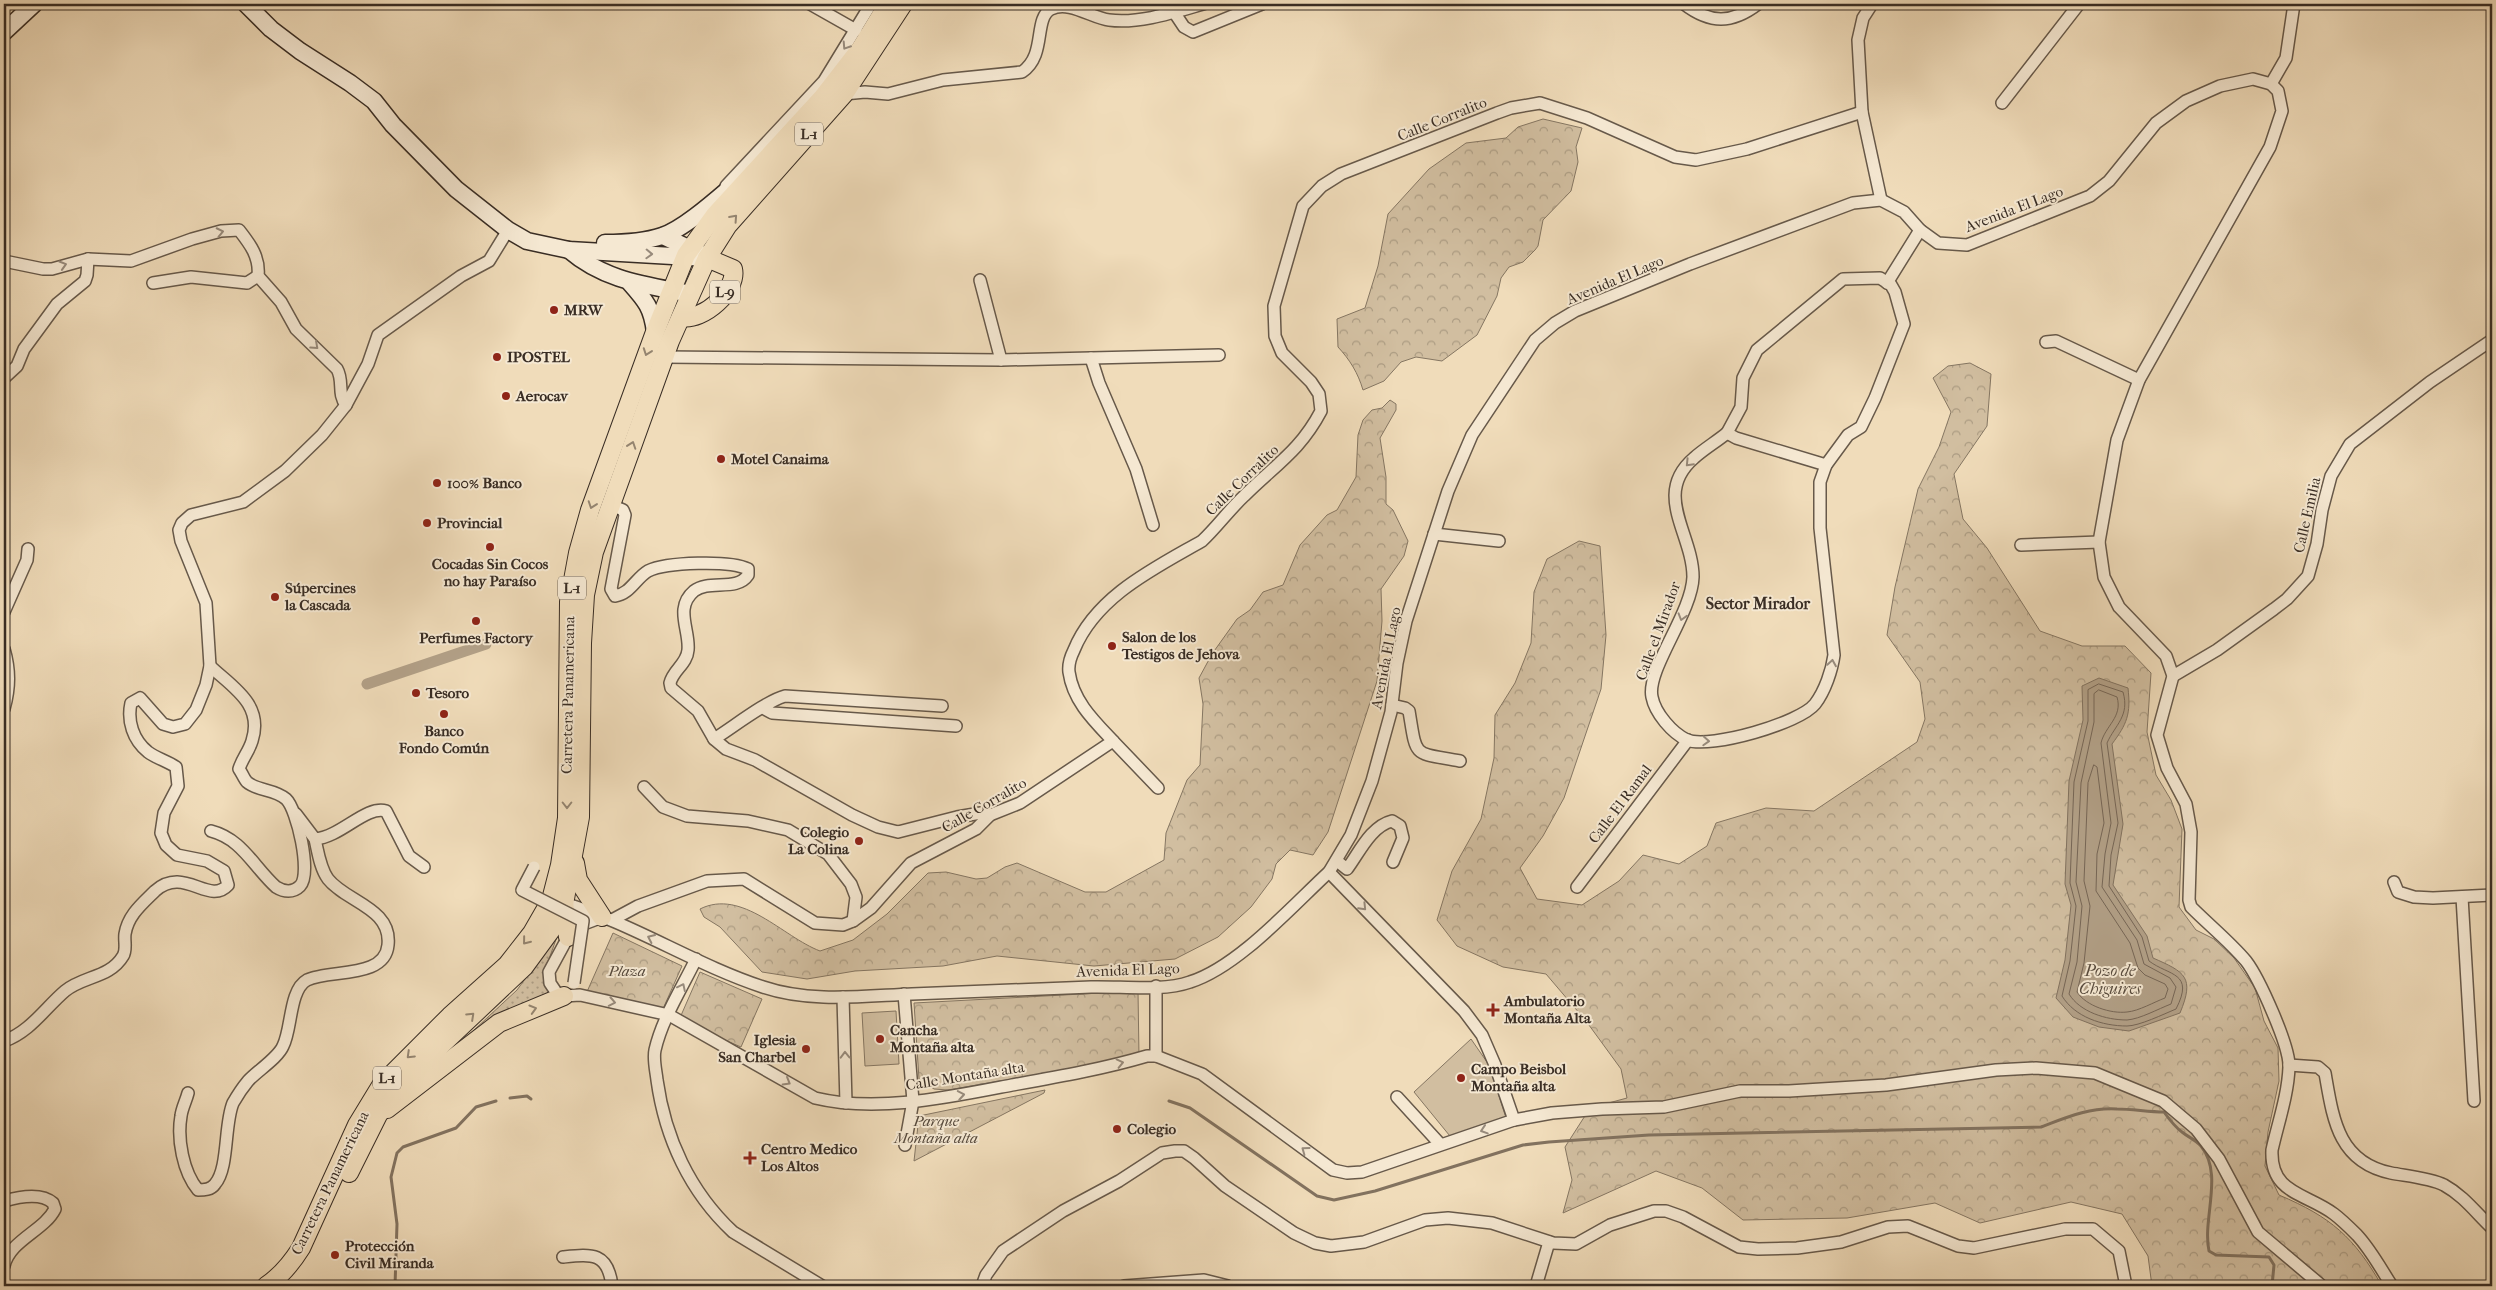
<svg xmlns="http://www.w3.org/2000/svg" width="2496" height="1290" font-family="'IM FELL French Canon',serif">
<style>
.grass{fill:url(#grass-dots);stroke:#857662}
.forest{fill:url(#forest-crowns);stroke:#857662}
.garden{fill:#d1bea0;stroke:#857662}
.water{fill:#b2a087;stroke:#82725f}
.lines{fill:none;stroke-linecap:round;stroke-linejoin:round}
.shore{stroke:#766656;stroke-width:1}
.stream{stroke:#82725f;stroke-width:3}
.canal{stroke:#b2a087;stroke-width:11}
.street-casing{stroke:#67594a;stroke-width:14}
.secondary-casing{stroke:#392d24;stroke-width:19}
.primary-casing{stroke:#392d24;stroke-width:20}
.street{stroke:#f5e8d2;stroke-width:11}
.secondary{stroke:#f5e8d2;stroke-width:16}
.primary{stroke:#f0dcba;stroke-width:18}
.street-bridge-casing{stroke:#67594a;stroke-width:14;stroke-linecap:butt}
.street-bridge{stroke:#f5e8d2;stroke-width:11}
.oneway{stroke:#978a7b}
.oneway2{stroke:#94846f}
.poi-dot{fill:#8f2418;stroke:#f5e8d2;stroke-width:2}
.labels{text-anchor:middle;stroke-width:4;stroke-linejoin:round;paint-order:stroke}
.shield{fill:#f5e8d2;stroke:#716558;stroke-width:1}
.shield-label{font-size:14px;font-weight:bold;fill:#392d24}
.street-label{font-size:15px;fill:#392d24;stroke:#f5e8d2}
.poi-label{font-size:15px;font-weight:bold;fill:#392d24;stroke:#f5e8d2;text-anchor:start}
.park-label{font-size:15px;font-style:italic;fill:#574a3d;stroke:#f5e8d2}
.neighbourhood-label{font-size:16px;font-weight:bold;fill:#392d24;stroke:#f5e8d2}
.water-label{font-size:16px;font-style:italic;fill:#574a3d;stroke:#f5e8d2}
</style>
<defs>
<pattern id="grass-dots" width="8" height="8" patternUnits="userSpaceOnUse" patternTransform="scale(1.25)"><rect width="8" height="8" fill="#d1bea0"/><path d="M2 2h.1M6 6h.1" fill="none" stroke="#ab9b82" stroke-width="1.8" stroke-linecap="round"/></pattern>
<pattern id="forest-crowns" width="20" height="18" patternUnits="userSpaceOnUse" patternTransform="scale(1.25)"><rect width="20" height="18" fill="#d1bea0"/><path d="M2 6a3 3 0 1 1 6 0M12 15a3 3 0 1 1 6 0" fill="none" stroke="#ab9b82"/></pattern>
</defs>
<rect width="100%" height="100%" fill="#f0dcba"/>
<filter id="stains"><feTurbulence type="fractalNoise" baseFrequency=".004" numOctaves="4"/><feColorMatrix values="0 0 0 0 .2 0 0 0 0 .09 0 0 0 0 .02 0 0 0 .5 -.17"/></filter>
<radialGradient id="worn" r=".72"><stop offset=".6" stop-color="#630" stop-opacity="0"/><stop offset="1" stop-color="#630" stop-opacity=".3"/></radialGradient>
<path class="grass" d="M558 934 545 970V987L557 1000 459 1044 517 990Z"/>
<g class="forest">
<path d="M1543 119 1582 128 1576 147 1578 162 1571 191 1543 220 1538 246 1535 250 1523 262 1509 267 1501 278 1497 296 1477 335 1442 361 1416 357 1401 362 1384 381 1363 390C1358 373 1350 360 1338 347L1337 319 1365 308 1378 266 1388 214 1429 169 1466 143 1506 138 1518 127Z"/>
<path d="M1970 363 1991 374 1987 426 1954 474 1963 519 1987 548 2040 631 2082 646H2125L2151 673 2147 732 2156 775 2171 800 2182 829 2179 907 2196 930 2214 939 2234 958 2255 988 2264 1021 2278 1048 2279 1081 2268 1132 2265 1166 2279 1195C2331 1217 2354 1237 2382 1286H2152L2148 1256 2122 1214 2071 1202 1980 1223 1935 1203 1847 1218 1743 1220 1702 1188 1656 1171 1563 1213 1572 1180 1565 1147 1590 1108 1627 1098 1621 1069 1586 1021 1546 974 1503 967 1457 946 1437 920 1452 871 1481 819 1494 758 1495 715 1515 683 1531 643 1534 592 1547 559 1579 541 1600 546 1606 635 1601 689 1564 798 1543 836 1520 868 1537 899 1582 905 1619 881 1643 855 1679 864 1707 846 1716 823 1766 808 1814 811 1917 742 1925 719 1920 682 1887 635 1895 587 1918 489 1939 447 1951 412 1933 378 1948 366Z"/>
<path d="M1390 400 1396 404V410L1380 438 1386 477V504L1393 510 1408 541 1404 556 1381 589 1382 621 1377 681 1328 832 1313 855 1290 850 1276 864 1272 879 1251 907 1218 937 1175 959 1094 966 997 956 943 966 855 971 807 979 762 972 720 927 704 917 700 909C742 888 783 937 820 951L853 940 887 914 928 873 946 872 976 879 987 878 1005 867 1017 863 1085 892H1106L1164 860 1166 833 1187 780 1200 765 1203 704 1199 678 1212 654 1237 619 1250 610 1263 592 1283 585 1300 545 1327 515 1337 510 1356 477 1358 435 1363 420 1372 410 1382 408Z"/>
<path d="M613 933 682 966 662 1011 586 994Z"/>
<path d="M700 972 762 999 741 1047 679 1020Z"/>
<path d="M1138 991 1139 1057 948 1090 934 1089 919 1079 914 1003Z"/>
<path d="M1045 1090 1044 1093 914 1161 919 1116Z"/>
</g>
<g class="garden">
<path d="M896 1011 899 1064 865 1066 862 1013Z"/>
<path d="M1471 1039 1489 1065 1507 1121 1454 1141 1414 1092Z"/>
</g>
<path class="water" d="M2099 678 2128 688C2131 714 2127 724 2112 744L2123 824 2113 885 2147 936 2153 958C2185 972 2195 977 2180 1013L2129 1031 2099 1027 2073 1017 2056 998 2065 960 2071 905 2065 884 2069 781 2083 720 2082 686Z"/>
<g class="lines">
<g class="shore">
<path d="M2099 684 2123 692C2130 716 2115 725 2107 743L2118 823 2111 855 2109 886 2142 937 2149 961C2169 976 2195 972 2176 1009 2164 1014 2139 1026 2127 1026 2102 1026 2075 1017 2062 996L2070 961 2076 906 2070 883 2074 782 2088 721V690Z"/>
<path d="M2099 690 2117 697C2123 717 2105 726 2101 743L2111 823 2105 854 2102 887 2137 940 2144 964 2170 978 2176 987 2171 1004C2158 1009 2140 1019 2127 1020 2106 1020 2080 1012 2069 994L2077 962 2082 906 2076 882 2081 783 2094 722V694Z"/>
<path d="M2094 765 2097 767 2104 823 2097 854 2096 891 2130 943 2138 968 2145 975 2165 984 2168 989 2165 998C2154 1002 2139 1011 2127 1012 2111 1014 2086 1006 2077 992L2084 963 2090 906 2084 881 2088 783Z"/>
</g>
<g class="stream">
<path d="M510 1098 527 1096 531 1099"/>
<path d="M1169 1101 1190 1108 1317 1196 1334 1200 1375 1191 1523 1145 1549 1142 1649 1135 2041 1127C2065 1118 2090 1107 2117 1109 2133 1109 2148 1112 2164 1112 2169 1119 2175 1127 2182 1132 2188 1137 2196 1140 2201 1146 2224 1174 2202 1219 2209 1251L2216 1255 2269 1257 2274 1265 2272 1286"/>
<path d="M395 1286 397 1224 391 1177 397 1153 403 1147 456 1128 476 1107 496 1101"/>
</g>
<path class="canal" d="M367 684 486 644"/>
<defs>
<g id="street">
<path d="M810 4 856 30"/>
<path d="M1684 4C1710 24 1732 24 1758 4"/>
<path d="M1872 4 1863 18 1858 40 1862 112 1881 200"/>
<path d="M1174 12 1184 27 1193 32 1262 4"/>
<path d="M2271 84 2286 58 2294 4"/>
<path d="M844 94 865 92 888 94 943 80 1022 72C1047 55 1033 19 1051 9 1069 0 1092 18 1109 20 1139 24 1175 12 1203 4"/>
<path d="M2002 103 2079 4"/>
<path d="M726 186 824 81 871 4"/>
<path d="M4 261 43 269H52L88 259 131 261 192 239 221 231 239 230C250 244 260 257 258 276L281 302 296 329 337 369C344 381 337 394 346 405"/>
<path d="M1880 278 1891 285 1895 292 1904 324 1875 398 1861 427 1848 435 1826 465 1736 438 1727 433 1741 407 1743 378 1757 350 1843 279Z"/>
<path d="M980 280 1001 360"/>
<path d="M153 283 191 277 247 283 258 276"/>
<path d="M1887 283 1920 230"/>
<path d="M2046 342 2056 341 2139 380"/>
<path d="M665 357 1001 360 1219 355"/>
<path d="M1091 358 1099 383 1136 469 1153 525"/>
<path d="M4 378 17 366 24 349 57 304 85 281 87 275 88 259"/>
<path d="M1727 433C1716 442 1704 449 1694 458 1652 494 1693 534 1693 577 1692 613 1646 670 1652 697 1655 713 1672 733 1687 740 1711 749 1800 723 1815 704 1825 691 1832 670 1834 655L1820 528V482L1826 465"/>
<path d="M611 505 623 510 625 515 611 589 615 596C630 594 636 578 648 571 666 562 730 560 748 569V575C737 592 709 579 694 591 674 608 690 630 688 650 687 664 673 670 670 683L671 688 698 711 714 739 726 749 755 760 852 815 878 827 898 832 957 817 981 813 990 815"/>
<path d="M1434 534 1499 541"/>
<path d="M2021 545 2099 542"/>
<path d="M4 612 27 560 28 549"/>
<path d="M4 649C10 670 10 687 4 709"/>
<path d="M210 666C232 687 264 704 252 741 249 751 242 759 239 769 242 773 244 779 247 782 257 791 275 789 286 799 297 809 312 874 300 886 293 893 284 892 276 887 253 866 242 839 211 831"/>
<path d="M2173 676 2217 650 2274 609 2287 599 2308 576 2317 544 2322 510 2331 476 2350 444 2430 382 2492 340"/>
<path d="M1392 705 1405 708 1409 711C1417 759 1412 752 1460 761"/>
<path d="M763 708 772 713 956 726"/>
<path d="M714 739C732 728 766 701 785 696L942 706"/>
<path d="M1113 741 1158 788"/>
<path d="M644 787 663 807 687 816 748 821 788 830 828 854 851 884 856 897 853 921"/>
<path d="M296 814 315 839C341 837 366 805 386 811L409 856 424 867"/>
<path d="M1337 861 1347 869C1359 853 1371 826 1392 821L1400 826 1403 838 1393 862"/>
<path d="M2394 882 2398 892 2414 897 2433 898 2492 895"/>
<path d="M1577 887 1688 740"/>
<path d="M2462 897 2474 1101"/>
<path d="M560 902C631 922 693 964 763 987 810 1003 863 996 912 994 971 992 1031 989 1091 987 1121 986 1162 992 1190 982 1238 967 1292 906 1329 872L1351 835 1372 781 1391 712 1397 663 1406 621 1448 491 1472 435 1535 340 1555 323 1575 311 1690 264 1853 203 1881 200 1904 212 1920 230 1938 243 1967 245 2090 196 2109 181 2156 123 2186 101 2220 86 2253 79 2271 84 2278 91 2282 111 2270 147 2139 380 2117 440 2099 542 2104 577 2119 607 2166 656 2173 676 2157 735 2167 768 2186 804 2191 832 2189 900 2191 907C2209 925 2230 942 2246 961 2259 978 2290 1046 2289 1067 2288 1095 2278 1123 2272 1150 2270 1194 2306 1193 2334 1214 2342 1220 2350 1228 2357 1235 2371 1250 2381 1269 2392 1286"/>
<path d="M602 917 581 925 568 937 549 972 550 983 556 992 564 996 580 995 669 1015 815 1098C877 1113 950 1097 1012 1085 1057 1077 1103 1069 1147 1056H1156V986"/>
<path d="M612 920 638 906 707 881 744 879 815 923 843 925 853 921 871 908 911 863 976 829 990 815 1020 803 1113 741C1094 721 1073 701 1069 672 1068 664 1071 656 1074 650 1096 596 1155 568 1202 541 1217 527 1229 510 1244 496 1275 465 1300 451 1321 411L1319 394 1311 382 1282 353 1275 336 1274 306 1303 206 1322 186 1341 174 1497 113 1511 108 1540 103 1587 118 1675 157 1696 160 1747 149 1862 112"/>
<path d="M696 959C682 988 662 1019 655 1050 653 1059 656 1071 657 1080 665 1138 690 1192 733 1232L822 1286"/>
<path d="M904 994 913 1101 905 1145"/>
<path d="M843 997 846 1103"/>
<path d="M4 1041C30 1032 45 1008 65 991 83 976 110 978 123 956 127 950 124 941 125 934 128 915 142 904 155 891 184 865 209 906 228 885L224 871 207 861 177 855 166 845 161 833 164 813 178 786 176 767C167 761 156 758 148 752 133 740 127 721 131 703L140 698 163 724 173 727 185 724 196 710 206 685 210 666 206 603 181 541 179 530 182 523 191 515 243 502 285 471 322 435 346 405 368 364 378 335 461 276 489 261 508 230"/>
<path d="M1156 1056 1202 1074 1333 1170 1347 1173 1362 1172 1514 1120 1495 1065 1482 1035 1464 1011 1329 872"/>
<path d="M2289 1065 2318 1067 2325 1073C2333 1119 2338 1162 2391 1173 2407 1176 2430 1178 2444 1185 2464 1196 2476 1213 2492 1228"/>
<path d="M188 1093C186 1101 182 1108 181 1116 177 1139 183 1172 198 1190 204 1190 211 1190 215 1184 229 1168 224 1124 233 1103 237 1096 243 1087 248 1081 257 1071 278 1058 283 1046 292 1029 289 990 307 980 330 969 385 979 388 945 392 908 346 902 328 879 320 868 318 852 315 839"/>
<path d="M1397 1097 1440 1144"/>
<path d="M1514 1120 1552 1113 1602 1109 1664 1107 1740 1091H1789L1886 1085 1996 1070 2036 1068 2095 1073 2163 1101 2196 1129 2219 1159 2258 1232 2322 1286"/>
<path d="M4 1201C18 1197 41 1192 53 1203L55 1209C44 1231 10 1240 4 1266"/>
<path d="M563 1257C592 1254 608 1252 612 1286"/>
<path d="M982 1286 986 1275 1003 1251 1063 1211 1119 1181 1162 1153 1175 1151H1184L1194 1158 1225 1186 1294 1233 1315 1243 1331 1246 1364 1242 1425 1220 1448 1218 1492 1223 1553 1243 1576 1244 1610 1225 1654 1211H1666L1683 1217 1739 1247 1758 1249 1797 1248 1841 1242 1888 1227 1908 1226 1958 1246 1974 1248 2065 1229H2093L2119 1251 2126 1286"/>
<path d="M1124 1286 1204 1280 1228 1286"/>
<path d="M1536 1286 1549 1242"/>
</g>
<g id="secondary">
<path d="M246 4 271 29 300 51 350 83 374 101 393 125 456 189 508 230 527 241 569 250 707 258"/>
<path d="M4 32 34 4"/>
<path d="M663 236 701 254"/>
<path d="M605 243C623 243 644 242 662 236 684 229 718 198 737 182"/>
<path d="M569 250C605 281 646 285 691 294"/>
<path d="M630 283C646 301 652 308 655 332"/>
</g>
<g id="primary">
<path d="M681 317C703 322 738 290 733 269L707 258"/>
<path d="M575 863 578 880 602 917"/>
<path d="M564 902 568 937"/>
<path d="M387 1109 499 1023 564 996"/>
<path d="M349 1173 378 1115 400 1084 524 967 554 926 564 904 580 817 582 643 585 595 594 552 670 341 707 258 728 225 844 94 903 4"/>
<path d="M266 1286C281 1276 291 1264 301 1248L357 1125 382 1084 450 1016 507 965 532 933 551 900 560 865 567 818 569 602 578 553 590 510 655 332 686 255 715 215 823 97 861 48 888 4"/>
</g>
</defs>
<use href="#street" class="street-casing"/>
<use href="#secondary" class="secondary-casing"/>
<use href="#primary" class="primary-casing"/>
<use href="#street" class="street"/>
<use href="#secondary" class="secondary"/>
<use href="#primary" class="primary"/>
<defs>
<path id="street-bridge" d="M534 867 522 890 583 921 574 983"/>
</defs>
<use href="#street-bridge" class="street-bridge-casing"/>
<use href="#street-bridge" class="street-bridge"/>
</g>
<defs><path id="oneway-chevron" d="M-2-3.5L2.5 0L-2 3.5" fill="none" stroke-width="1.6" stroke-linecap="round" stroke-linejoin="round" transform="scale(1.25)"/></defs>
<g class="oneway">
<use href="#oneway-chevron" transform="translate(846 46) rotate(123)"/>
<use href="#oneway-chevron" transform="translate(220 232) rotate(-12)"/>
<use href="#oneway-chevron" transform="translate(649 254) rotate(2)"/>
<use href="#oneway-chevron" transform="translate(63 265) rotate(-17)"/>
<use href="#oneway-chevron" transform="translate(315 346) rotate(42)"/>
<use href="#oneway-chevron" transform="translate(1689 463) rotate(134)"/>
<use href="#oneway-chevron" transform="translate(1682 617) rotate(107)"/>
<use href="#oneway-chevron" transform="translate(1832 663) rotate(-81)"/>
<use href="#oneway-chevron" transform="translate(1706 741) rotate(3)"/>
<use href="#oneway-chevron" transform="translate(1363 907) rotate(46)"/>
<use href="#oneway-chevron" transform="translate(651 938) rotate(-155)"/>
<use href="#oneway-chevron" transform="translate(682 987) rotate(-64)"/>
<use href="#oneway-chevron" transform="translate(612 1002) rotate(11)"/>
<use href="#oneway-chevron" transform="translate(845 1055) rotate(-91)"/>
<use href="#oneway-chevron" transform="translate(1120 1063) rotate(-13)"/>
<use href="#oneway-chevron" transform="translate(787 1082) rotate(30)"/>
<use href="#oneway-chevron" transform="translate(961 1095) rotate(-10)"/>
<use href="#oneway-chevron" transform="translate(1484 1130) rotate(162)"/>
<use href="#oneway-chevron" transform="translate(1305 1150) rotate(-144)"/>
</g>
<g class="oneway2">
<use href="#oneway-chevron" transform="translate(734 218) rotate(-48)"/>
<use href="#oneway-chevron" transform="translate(647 352) rotate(110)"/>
<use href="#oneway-chevron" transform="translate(632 445) rotate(-71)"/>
<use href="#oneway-chevron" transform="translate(592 505) rotate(109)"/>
<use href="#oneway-chevron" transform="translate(567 805) rotate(90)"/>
<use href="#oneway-chevron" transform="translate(526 941) rotate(129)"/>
<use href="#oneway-chevron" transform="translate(533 1009) rotate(-16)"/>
<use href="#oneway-chevron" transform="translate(471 1016) rotate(-43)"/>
<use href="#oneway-chevron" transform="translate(410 1055) rotate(136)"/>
</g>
<g class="poi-dot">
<circle cx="554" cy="310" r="5"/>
<circle cx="497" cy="357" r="5"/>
<circle cx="506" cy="396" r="5"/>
<circle cx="721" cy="459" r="5"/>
<circle cx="437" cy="483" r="5"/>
<circle cx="427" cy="523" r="5"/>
<circle cx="490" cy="547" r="5"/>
<circle cx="275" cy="597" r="5"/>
<circle cx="476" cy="621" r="5"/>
<circle cx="1112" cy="646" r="5"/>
<circle cx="416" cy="693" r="5"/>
<circle cx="444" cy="714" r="5"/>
<circle cx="859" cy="841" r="5"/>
<path d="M1490.5 1002.5h5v5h5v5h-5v5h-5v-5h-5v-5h5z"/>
<circle cx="880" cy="1039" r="5"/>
<circle cx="806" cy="1049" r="5"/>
<circle cx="1461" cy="1078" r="5"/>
<circle cx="1117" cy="1129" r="5"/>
<path d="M747.5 1150.5h5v5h5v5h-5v5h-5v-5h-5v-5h5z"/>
<circle cx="335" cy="1255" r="5"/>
</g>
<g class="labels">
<g class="shield">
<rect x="795" y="122.5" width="28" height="23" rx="4"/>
<rect x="710" y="280.5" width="30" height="23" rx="4"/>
<rect x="558" y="576.5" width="28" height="23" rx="4"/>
<rect x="373" y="1066.5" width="28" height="23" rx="4"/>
</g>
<g class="shield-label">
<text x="809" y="139">L-1</text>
<text x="725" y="297">L-9</text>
<text x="572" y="593">L-1</text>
<text x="387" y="1083">L-1</text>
</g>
<g class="street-label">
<text transform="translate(1442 119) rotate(-22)" y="5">Calle Corralito</text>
<text transform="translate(2014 209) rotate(-21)" y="5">Avenida El Lago</text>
<text transform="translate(1615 280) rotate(-23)" y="5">Avenida El Lago</text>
<text transform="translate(1242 480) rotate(-44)" y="5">Calle Corralito</text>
<text transform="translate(2307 515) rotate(-77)" y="5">Calle Emilia</text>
<text transform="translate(1658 631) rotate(-70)" y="5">Calle el Mirador</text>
<text transform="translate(1386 658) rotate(-79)" y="5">Avenida El Lago</text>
<text transform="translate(568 695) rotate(-89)" y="5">Carretera Panamericana</text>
<text transform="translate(1620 804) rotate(-53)" y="5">Calle El Ramal</text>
<text transform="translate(984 805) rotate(-30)" y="5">Calle Corralito</text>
<text transform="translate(1128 970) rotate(-2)" y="5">Avenida El Lago</text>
<text transform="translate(965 1076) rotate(-9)" y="5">Calle Montaña alta</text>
<text transform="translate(330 1183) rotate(-64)" y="5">Carretera Panamericana</text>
</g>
<g class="poi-label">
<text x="564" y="315">MRW</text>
<text x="507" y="362">IPOSTEL</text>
<text x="516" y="401">Aerocav</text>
<text x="731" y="464">Motel Canaima</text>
<text x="447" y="488">100% Banco</text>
<text x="437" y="528">Provincial</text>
<text x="490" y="569" text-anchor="middle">Cocadas Sin Cocos<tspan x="490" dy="17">no hay Paraíso</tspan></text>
<text x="285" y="593">Súpercines<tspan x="285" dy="17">la Cascada</tspan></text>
<text x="1122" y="642">Salon de los<tspan x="1122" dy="17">Testigos de Jehova</tspan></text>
<text x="476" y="643" text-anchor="middle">Perfumes Factory</text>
<text x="426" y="698">Tesoro</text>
<text x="444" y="736" text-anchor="middle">Banco<tspan x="444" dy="17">Fondo Común</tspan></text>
<text x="849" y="837" text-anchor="end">Colegio<tspan x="849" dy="17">La Colina</tspan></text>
<text x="1504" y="1006">Ambulatorio<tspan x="1504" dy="17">Montaña Alta</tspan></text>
<text x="890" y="1035">Cancha<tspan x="890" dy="17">Montaña alta</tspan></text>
<text x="796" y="1045" text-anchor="end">Iglesia<tspan x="796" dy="17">San Charbel</tspan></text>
<text x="1471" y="1074">Campo Beisbol<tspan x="1471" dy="17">Montaña alta</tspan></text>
<text x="1127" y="1134">Colegio</text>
<text x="761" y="1154">Centro Medico<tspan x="761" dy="17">Los Altos</tspan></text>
<text x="345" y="1251">Protección<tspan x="345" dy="17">Civil Miranda</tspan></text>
</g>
<g class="park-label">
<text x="627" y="976">Plaza</text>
<text x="936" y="1126">Parque<tspan x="936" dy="17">Montaña alta</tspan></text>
</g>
<g class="neighbourhood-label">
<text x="1758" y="609">Sector Mirador</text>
</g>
<g class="water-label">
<text x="2110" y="976">Pozo de<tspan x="2110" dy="18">Chiguires</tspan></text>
</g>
</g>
<rect width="2496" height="1290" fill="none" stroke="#f0dcba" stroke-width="20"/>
<rect x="5" y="5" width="2486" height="1280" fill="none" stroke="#392d24" stroke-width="2.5"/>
<rect x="10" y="10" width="2476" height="1270" fill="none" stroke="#392d24"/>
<rect width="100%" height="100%" filter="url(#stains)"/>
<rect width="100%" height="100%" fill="url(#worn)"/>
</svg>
